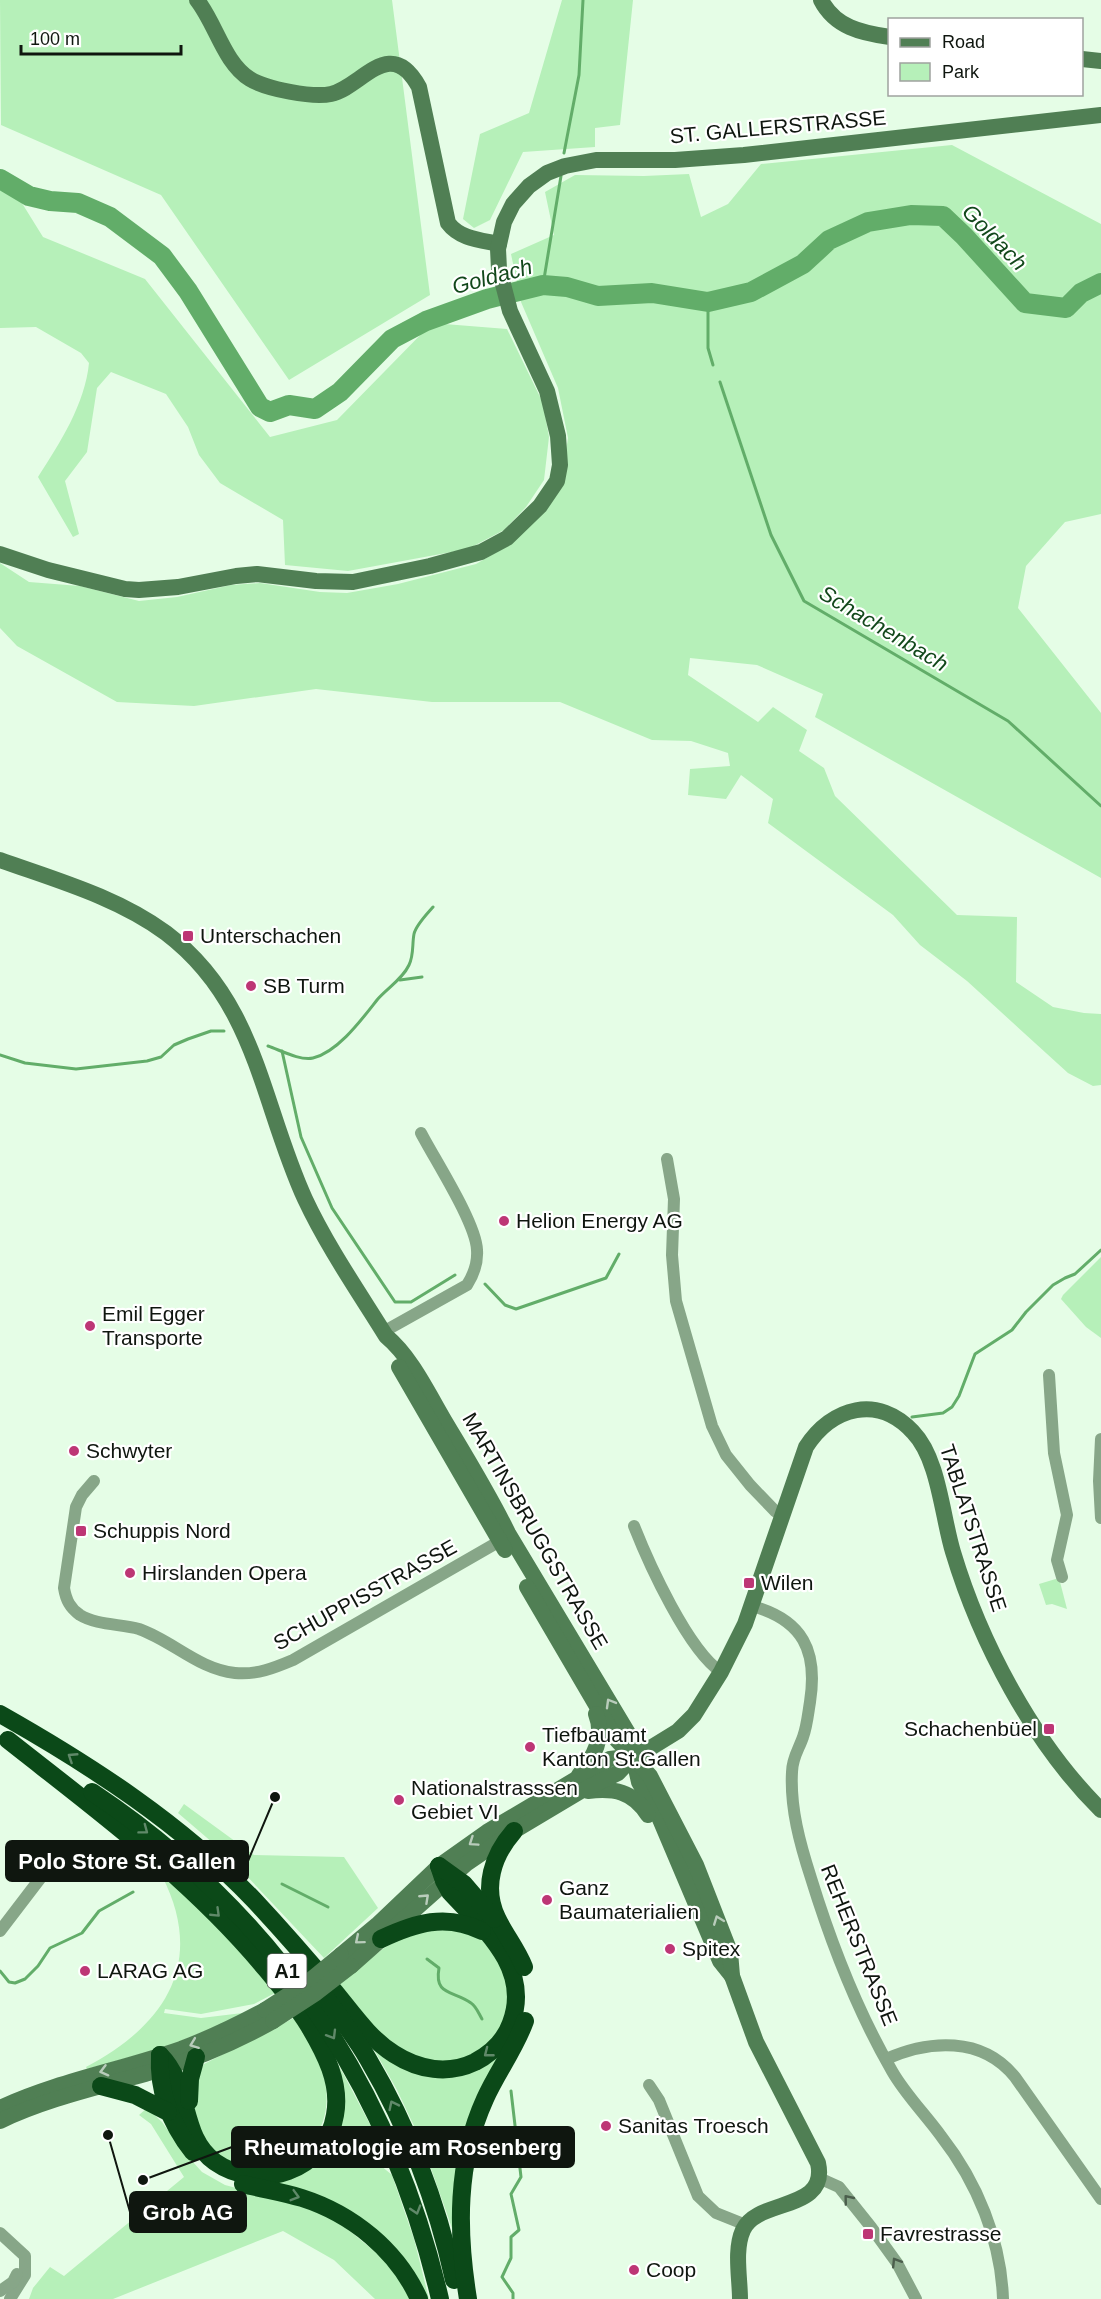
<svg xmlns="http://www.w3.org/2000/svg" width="1101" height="2299" font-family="Helvetica,sans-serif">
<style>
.green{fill:#b6f0b9}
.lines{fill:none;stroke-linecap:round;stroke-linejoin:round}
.stream{stroke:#62ad69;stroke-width:3}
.river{stroke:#62ad69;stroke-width:20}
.street{stroke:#87a688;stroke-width:12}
.secondary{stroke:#507f54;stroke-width:16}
.highway{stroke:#0b4918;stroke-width:18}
.secondary-bridge{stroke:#507f54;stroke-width:16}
.oneway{stroke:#b9ccbb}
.oneway2{stroke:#608969}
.oneway3{stroke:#4b5e4c}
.poi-dot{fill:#bd3675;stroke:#fff;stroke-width:2}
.labels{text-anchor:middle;stroke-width:4.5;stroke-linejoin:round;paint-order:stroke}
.shield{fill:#fff;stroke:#575c57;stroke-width:1.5}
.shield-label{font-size:20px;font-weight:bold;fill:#0f160f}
.street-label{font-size:21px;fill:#0f160f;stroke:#fff}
.poi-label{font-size:21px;fill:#0f160f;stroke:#fff;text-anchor:start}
.water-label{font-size:22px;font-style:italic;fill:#12481b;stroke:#fff}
.leader{fill:none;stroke:#0f160f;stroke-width:2}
.callout-dot{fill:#0f160f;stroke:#fff;stroke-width:2}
.callout{fill:#0f160f;stroke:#0f160f;stroke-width:2}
.callout-label{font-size:22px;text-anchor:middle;font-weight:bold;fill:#fff}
</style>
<rect width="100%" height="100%" fill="#e5fde6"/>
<g class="green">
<path d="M0 0H392L430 295 289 380 161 195 1 125Z"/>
<path d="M562 0H633L620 125 595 128V147L523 152 490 220 474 228 463 219 480 134 529 113Z"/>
<path d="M952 145 1101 224V514L1065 522 1026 566 1018 608 1101 713V878L815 717 823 694 757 665 690 658 688 675 758 722 773 707 807 730 799 751 824 768 835 796 957 915 1017 917 1016 982 1053 1007 1084 1013 1101 1014V1085L1093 1086 1068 1073 967 981 920 945 893 915 768 823 773 799 741 775 726 799 688 795 690 769 730 766 728 753 691 741 652 740 560 702H432L316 689 194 706 117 702 17 646 0 628V563L29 582 80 586 139 601 177 597 231 585 260 583 320 592 347 593 398 584 476 564 509 545 561 484 568 438 558 388 521 302 511 254 554 235 545 192 575 175 644 176 689 174 701 217 728 204 761 164Z"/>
<path d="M0 179H7L43 237 145 279 270 437 337 420 432 323 507 329 543 403 549 437 544 480 526 507 504 530 468 549 348 571 285 565 283 520 220 483 199 455 188 427 166 394 111 372 97 388 87 452 65 481 79 534 73 537 38 477C60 443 85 404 89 363L81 353 36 327 0 328Z"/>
<path d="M1101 1257V1338L1086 1327 1061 1299 1063 1295Z"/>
<path d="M1059 1578 1067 1609 1052 1604 1046 1605 1039 1584Z"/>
<path d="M184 1804 254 1855 344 1857 378 1908 324 1958 227 1855 178 1813Z"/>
<path d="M162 1876 216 1922 275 1993 254 2004 201 2014 165 2009 164 2013 201 2018 251 2012 166 2047 87 2069 86 2067C166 2025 206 1962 162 1876Z"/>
<path d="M455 1929C462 1931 470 1933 477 1936 482 1939 486 1945 490 1949 516 1974 514 2023 487 2047 468 2064 436 2067 413 2057 380 2043 359 2010 339 1983L384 1948 411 1933Z"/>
<path d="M294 2018C303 2032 316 2049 321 2065 357 2172 211 2211 195 2111 193 2093 193 2079 204 2064Z"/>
<path d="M325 2043 344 2075 375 2134 368 2138 380 2165 392 2175 414 2239 429 2299H422L385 2246 272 2180 331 2133Z"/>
<path d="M504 2045 485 2088 453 2231 422 2143 397 2090 372 2046 423 2072Z"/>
<path d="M147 2108 162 2122 182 2150 202 2172 225 2185 311 2208 339 2222 380 2256 398 2278 410 2299H375L334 2260 283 2231 113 2299H29L33 2288 50 2267 64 2276 184 2177 151 2124 139 2115Z"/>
</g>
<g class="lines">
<g class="stream">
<path d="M564 153 579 75 583 0"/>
<path d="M543 285 561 176"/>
<path d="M708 302V348L713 365"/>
<path d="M720 382 771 535 804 601 1008 721 1101 806"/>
<path d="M400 980 422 977"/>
<path d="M268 1046C280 1050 300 1061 313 1058 338 1052 362 1019 377 1000 387 988 402 980 409 965 414 955 412 944 414 934 416 925 427 914 433 907"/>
<path d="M282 1051 301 1137 332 1208 395 1302H411L455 1275"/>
<path d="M0 1055 25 1063 76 1069 147 1061 161 1057 174 1045 188 1039 211 1031H224"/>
<path d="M485 1284 505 1305 516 1309 606 1278 619 1254"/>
<path d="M912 1417 943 1413 952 1407 959 1396 975 1354 1012 1330 1026 1312 1053 1285 1065 1278 1075 1274 1101 1250"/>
<path d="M282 1884 328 1907"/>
<path d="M427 1959 439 1968C434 1996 453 1990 471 2003 476 2006 479 2014 482 2019"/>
<path d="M0 1971 9 1982 15 1983 25 1979 38 1966 50 1948 82 1933 99 1911 133 1892"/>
<path d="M511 2091 521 2177 511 2194 519 2230 511 2237V2258L502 2277 513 2293V2299"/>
</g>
<path class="river" d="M0 179 29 196 50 201 78 203 110 217 162 256 188 291 260 407 270 412 289 405 315 409 340 392 392 339 426 321 487 299 543 285 567 287 598 296 652 293 708 302 751 292 803 264 829 240 868 222 911 215 943 216 964 236 1025 303 1066 308 1081 293 1101 283"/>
<g class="street">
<path d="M667 1159 674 1199 672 1255 676 1301 712 1426 726 1455 750 1485 775 1511 782 1516"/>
<path d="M383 1332 467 1285C474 1274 478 1264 477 1250 476 1223 435 1160 421 1133"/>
<path d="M1049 1375 1054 1453 1067 1515 1057 1560 1062 1577"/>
<path d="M1101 1439 1099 1481 1101 1518"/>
<path d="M94 1481 82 1495 76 1507 64 1588C66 1600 70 1608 80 1615 96 1625 121 1624 139 1629 173 1641 198 1669 235 1673 257 1675 274 1668 293 1660L500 1541"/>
<path d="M634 1526C649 1564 688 1650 721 1672"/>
<path d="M752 1606C803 1620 818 1651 810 1702 808 1714 807 1726 803 1737 799 1749 792 1758 792 1772 790 1808 800 1844 811 1878 831 1943 858 2012 892 2071 905 2094 925 2114 941 2136 977 2182 1001 2240 1003 2299"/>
<path d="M0 1931 55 1859"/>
<path d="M886 2059C929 2040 982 2036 1015 2077L1101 2199"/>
<path d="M649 2085 659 2100 698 2196 716 2213 746 2225"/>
<path d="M819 2178 839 2187 871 2227 897 2263 916 2299"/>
<path d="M0 2233 25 2256V2275L10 2299"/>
<path d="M0 2291 13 2282 17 2274"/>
</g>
<g class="secondary">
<path d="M197 0C216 24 224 63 250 79 266 89 313 98 331 94 362 87 390 34 419 87L448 223C460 239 480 240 499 244"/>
<path d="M821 0C835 27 861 33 890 37"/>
<path d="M1082 59 1101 61"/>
<path d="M0 554 48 570 125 589 139 590 178 587 236 576 257 574 316 581 353 582 430 566 481 552 507 538 540 506 557 481 560 465 558 436 547 391 510 311 499 269 498 249 504 222 513 204 529 186 547 173 565 166 596 160H675L744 155 1101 115"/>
<path d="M0 860C56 880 117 897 166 933 257 1002 261 1103 305 1199 327 1246 358 1291 386 1336 411 1357 427 1391 444 1420 466 1457 489 1494 508 1533L628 1733 639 1782 659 1817 720 1961 732 1976"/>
<path d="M399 1367 505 1550"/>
<path d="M527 1587 616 1739 650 1776 696 1865 730 1952 732 1976 756 2042 818 2163C829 2212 757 2198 743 2230 734 2250 740 2278 740 2299"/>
<path d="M579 1775C594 1757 605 1737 596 1714"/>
<path d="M588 1791C614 1788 633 1791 648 1815"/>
<path d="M341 1955 377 1925 439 1866 487 1832 610 1759 634 1756 652 1747 678 1731 694 1715 721 1672 745 1624 806 1447C832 1407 878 1394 913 1432 939 1459 942 1516 953 1552 980 1642 1033 1743 1101 1810"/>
<path d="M351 1966 466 1864 514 1831 581 1791 618 1773 634 1756"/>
<path d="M0 2108C58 2081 121 2070 181 2049 210 2038 237 2025 265 2010"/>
<path d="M0 2121C50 2097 105 2086 158 2070 198 2058 236 2042 273 2021"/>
</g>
<g class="highway">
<path d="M0 1714C92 1766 181 1824 254 1900 282 1930 309 1961 335 1992 353 2014 370 2039 394 2054 419 2070 448 2075 475 2062 492 2053 505 2040 511 2023 532 1968 483 1928 450 1892L444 1881 439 1866"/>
<path d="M8 1740C98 1811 191 1879 265 1968 280 1986 296 2005 309 2026 325 2053 341 2083 335 2115 326 2171 259 2193 215 2162 179 2136 192 2087 160 2055"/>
<path d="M92 1792C275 1914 390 2086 440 2299"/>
<path d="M514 1831C493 1855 482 1887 497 1918 505 1935 517 1949 524 1967"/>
<path d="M439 1866 464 1884 494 1919"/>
<path d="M381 1939C415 1923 446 1913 482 1931"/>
<path d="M326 1998C340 2018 356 2038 368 2059 408 2127 437 2202 454 2280"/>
<path d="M160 2055C158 2092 170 2123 193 2152"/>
<path d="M101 2086 135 2095 168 2112"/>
<path d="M189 2101 190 2079 196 2057"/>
<path d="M243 2184C262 2189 282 2192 302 2198 352 2214 397 2250 419 2299"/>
<path d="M468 2299C457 2231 456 2163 485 2099 497 2072 515 2049 525 2021"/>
</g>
<g class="secondary-bridge">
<path d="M265 2010 307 1983 341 1955"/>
<path d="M273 2021 316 1993 351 1966"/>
</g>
</g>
<defs><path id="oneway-chevron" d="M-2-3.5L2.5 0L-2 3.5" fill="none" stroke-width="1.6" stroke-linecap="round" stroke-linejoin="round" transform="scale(1.5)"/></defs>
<g class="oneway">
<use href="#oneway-chevron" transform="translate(610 1703) rotate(-120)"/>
<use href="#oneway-chevron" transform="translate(473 1842) rotate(146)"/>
<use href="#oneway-chevron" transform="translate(425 1898) rotate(-43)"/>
<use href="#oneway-chevron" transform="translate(718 1920) rotate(-111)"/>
<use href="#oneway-chevron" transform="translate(359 1940) rotate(140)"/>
<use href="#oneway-chevron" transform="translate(194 2044) rotate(159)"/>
<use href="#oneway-chevron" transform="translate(104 2071) rotate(165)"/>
</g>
<g class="oneway2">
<use href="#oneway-chevron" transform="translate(72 1757) rotate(-147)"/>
<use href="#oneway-chevron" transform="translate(144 1830) rotate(37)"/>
<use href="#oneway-chevron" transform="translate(216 1913) rotate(44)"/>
<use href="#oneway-chevron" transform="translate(332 2035) rotate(59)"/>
<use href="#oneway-chevron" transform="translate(488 2053) rotate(142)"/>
<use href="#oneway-chevron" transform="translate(393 2105) rotate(-116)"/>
<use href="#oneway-chevron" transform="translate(295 2196) rotate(16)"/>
<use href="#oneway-chevron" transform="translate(416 2210) rotate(73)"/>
</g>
<g class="oneway3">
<use href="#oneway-chevron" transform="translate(848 2199) rotate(-129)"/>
<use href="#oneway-chevron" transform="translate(896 2262) rotate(-122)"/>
</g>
<g class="poi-dot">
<rect x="182" y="930" width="12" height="12" rx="3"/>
<circle cx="251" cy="986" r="6"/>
<circle cx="504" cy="1221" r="6"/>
<circle cx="90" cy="1326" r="6"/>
<circle cx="74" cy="1451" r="6"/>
<rect x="75" y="1525" width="12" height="12" rx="3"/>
<circle cx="130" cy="1573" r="6"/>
<rect x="743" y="1577" width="12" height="12" rx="3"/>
<rect x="1043" y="1723" width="12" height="12" rx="3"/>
<circle cx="530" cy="1747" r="6"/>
<circle cx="399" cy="1800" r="6"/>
<circle cx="547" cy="1900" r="6"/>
<circle cx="670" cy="1949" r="6"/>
<circle cx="85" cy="1971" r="6"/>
<circle cx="606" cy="2126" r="6"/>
<rect x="862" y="2228" width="12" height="12" rx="3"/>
<circle cx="634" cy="2270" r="6"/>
</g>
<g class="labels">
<rect class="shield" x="267.5" y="1954" width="39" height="34" rx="4.5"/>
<g class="shield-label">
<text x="287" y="1978">A1</text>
</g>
<g class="street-label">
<text transform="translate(778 127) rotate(-5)" y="7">ST. GALLERSTRASSE</text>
<text transform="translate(973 1528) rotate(72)" y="7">TABLATSTRASSE</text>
<text transform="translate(535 1531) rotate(60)" y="7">MARTINSBRUGGSTRASSE</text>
<text transform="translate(365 1595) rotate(-29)" y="7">SCHUPPISSTRASSE</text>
<text transform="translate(859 1945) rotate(68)" y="7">REHERSTRASSE</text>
</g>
<g class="poi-label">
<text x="200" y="943">Unterschachen</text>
<text x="263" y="993">SB Turm</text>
<text x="516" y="1228">Helion Energy AG</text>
<text x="102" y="1321">Emil Egger<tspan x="102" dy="24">Transporte</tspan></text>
<text x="86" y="1458">Schwyter</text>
<text x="93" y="1538">Schuppis Nord</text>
<text x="142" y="1580">Hirslanden Opera</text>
<text x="761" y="1590">Wilen</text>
<text x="1037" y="1736" text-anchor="end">Schachenbüel</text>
<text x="542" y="1742">Tiefbauamt<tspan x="542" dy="24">Kanton St.Gallen</tspan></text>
<text x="411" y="1795">Nationalstrasssen<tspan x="411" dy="24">Gebiet VI</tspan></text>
<text x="559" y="1895">Ganz<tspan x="559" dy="24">Baumaterialien</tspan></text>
<text x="682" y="1956">Spitex</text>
<text x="97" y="1978">LARAG AG</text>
<text x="618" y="2133">Sanitas Troesch</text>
<text x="880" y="2241">Favrestrasse</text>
<text x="646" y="2277">Coop</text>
</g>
<g class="water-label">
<text transform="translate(995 237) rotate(46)" y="8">Goldach</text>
<text transform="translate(492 276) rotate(-15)" y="8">Goldach</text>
<text transform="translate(884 628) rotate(31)" y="8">Schachenbach</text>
</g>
</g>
<path class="leader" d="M275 1797L248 1861M143 2180L232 2147M108 2135L130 2212"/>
<g class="callout-dot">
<circle cx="275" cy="1797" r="6"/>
<circle cx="143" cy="2180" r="6"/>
<circle cx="108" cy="2135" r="6"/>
</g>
<g class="callout">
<rect x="6" y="1841" width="242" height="40" rx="6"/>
<rect x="232" y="2127" width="342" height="40" rx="6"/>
<rect x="130" y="2192" width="116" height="40" rx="6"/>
</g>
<g class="callout-label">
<text x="127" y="1869">Polo Store St. Gallen</text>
<text x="403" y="2155">Rheumatologie am Rosenberg</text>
<text x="188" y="2220">Grob AG</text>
</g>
<rect x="888" y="18" width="195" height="78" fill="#ffffff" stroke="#9fa29f" stroke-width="1.5"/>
<rect x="900" y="38" width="30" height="9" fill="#507f54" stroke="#9fa29f" stroke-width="1.5"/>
<text x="942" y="48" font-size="18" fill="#0f160f">Road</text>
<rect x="900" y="63" width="30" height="18" fill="#b6f0b9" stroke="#9fa29f" stroke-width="1.5"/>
<text x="942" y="78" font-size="18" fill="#0f160f">Park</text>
<path d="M21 45v9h160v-9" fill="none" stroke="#0f160f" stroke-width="3"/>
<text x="30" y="45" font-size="18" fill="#0f160f" stroke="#ffffff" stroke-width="4.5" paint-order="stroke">100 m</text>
</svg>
